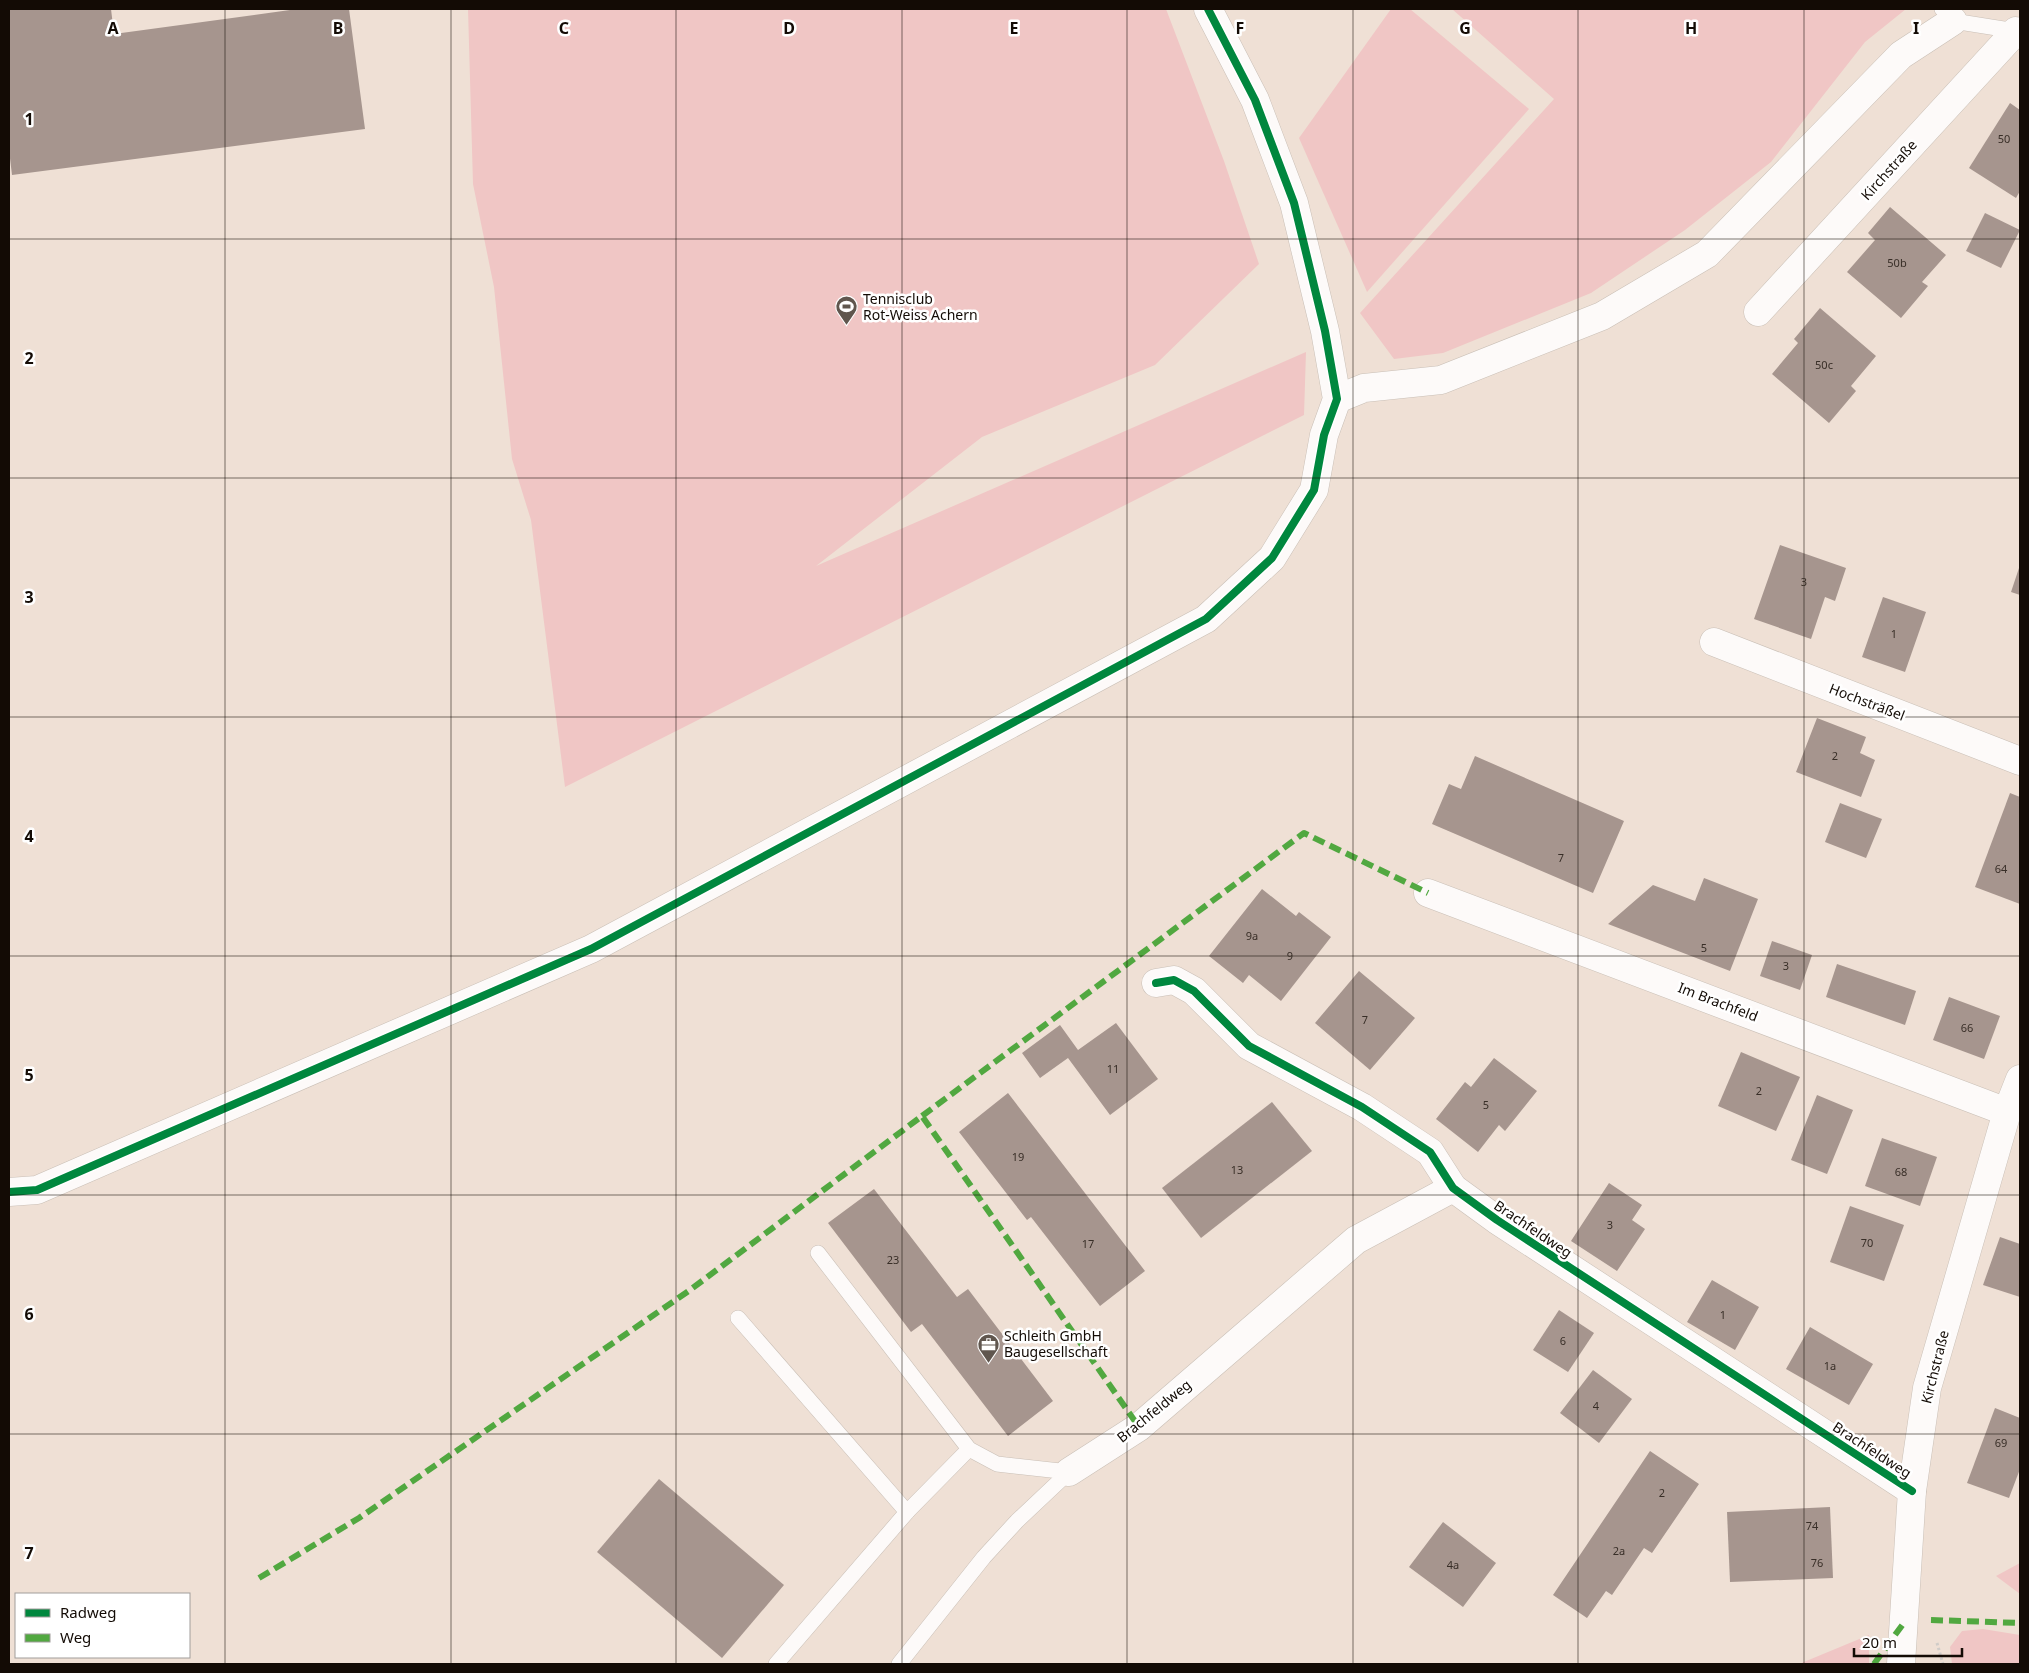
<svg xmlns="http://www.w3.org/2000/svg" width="2029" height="1673" font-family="'Noto Sans',sans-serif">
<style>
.green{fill:#f0c6c5}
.building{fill:#a6958e}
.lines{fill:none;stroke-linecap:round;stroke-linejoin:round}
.lane-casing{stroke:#c9bfb6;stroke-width:16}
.street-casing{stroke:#c9bfb6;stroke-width:29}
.secondary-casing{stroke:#c9bfb6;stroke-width:29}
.path{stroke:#d0ccc8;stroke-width:3;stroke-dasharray:2.5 2.5;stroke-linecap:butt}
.lane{stroke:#fdfaf9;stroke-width:15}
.street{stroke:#fdfaf9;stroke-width:28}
.secondary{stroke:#fdfaf9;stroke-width:28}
.quiet{stroke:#51a840;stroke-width:6;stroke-dasharray:12 6;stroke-linecap:butt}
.cycleway-casing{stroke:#fff;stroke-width:11}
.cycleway{stroke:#00873e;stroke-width:8}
.grid{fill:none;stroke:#130b05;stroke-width:1;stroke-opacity:0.55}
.labels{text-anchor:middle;stroke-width:5;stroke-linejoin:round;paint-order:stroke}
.number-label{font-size:11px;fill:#382e27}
.street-label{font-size:14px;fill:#130b05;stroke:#fff}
.poi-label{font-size:14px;fill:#130b05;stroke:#fff;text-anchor:start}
.grid-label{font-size:16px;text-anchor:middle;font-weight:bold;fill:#130b05;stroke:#fff;stroke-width:5;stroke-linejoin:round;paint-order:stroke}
</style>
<rect width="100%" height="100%" fill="#efe0d5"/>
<g class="green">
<path d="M468 9H1166L1224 161 1259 264 1155 365 982 437 816 566 1306 352 1304 415 565 787 531 520 512 459 494 287 473 184Z"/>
<path d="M1391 9H1410L1529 109 1367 292 1299 138Z"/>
<path d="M1452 9H1906L1865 42 1771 162 1685 230 1591 293 1443 353 1394 359 1360 313 1554 99Z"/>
<path d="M2020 1563V1594L1996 1576Z"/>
<path d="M1983 1629 2020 1635V1664H1952L1950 1647 1962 1631Z"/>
<path d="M1869 1635V1664H1799Z"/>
</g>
<g class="building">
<path d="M9 9H111L114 34 290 10V9H349L365 129 12 175 9 150Z"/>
<path d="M2010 103 2020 110V191L2016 198 1969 168Z"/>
<path d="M1890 207 1946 255 1922 282 1928 286 1901 318 1847 272 1875 240 1868 233Z"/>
<path d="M1985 213 2020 230 2001 268 1966 251Z"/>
<path d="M1820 308 1876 356 1851 386 1856 391 1829 423 1772 374 1798 343 1794 339Z"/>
<path d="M1780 545 1846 568 1835 601 1825 597 1811 639 1754 619Z"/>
<path d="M2020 565V595L2011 592Z"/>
<path d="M1883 597 1926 612 1905 672 1862 657Z"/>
<path d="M1817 718 1866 737 1860 753 1875 760 1861 797 1796 772Z"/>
<path d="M1475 756 1624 821 1593 893 1432 824 1449 784 1461 789Z"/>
<path d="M2010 793 2020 797V904L1975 887Z"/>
<path d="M1840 803 1882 819 1866 858 1825 842Z"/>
<path d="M1704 878 1758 899 1730 971 1608 924 1653 885 1695 901Z"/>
<path d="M1262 889 1296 916 1299 912 1331 937 1281 1001 1249 975 1243 983 1209 956Z"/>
<path d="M1772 941 1812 955 1800 990 1760 976Z"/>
<path d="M1837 964 1916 991 1905 1025 1826 997Z"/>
<path d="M1359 971 1415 1018 1370 1070 1315 1023Z"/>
<path d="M1949 997 2000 1016 1984 1059 1933 1040Z"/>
<path d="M1116 1023 1158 1079 1110 1115 1068 1058 1040 1078 1022 1053 1060 1025 1078 1050Z"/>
<path d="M1741 1052 1800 1077 1776 1131 1718 1106Z"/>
<path d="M1494 1058 1537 1091 1505 1131 1499 1125 1478 1152 1436 1119 1465 1082 1471 1087Z"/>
<path d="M1008 1093 1145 1271 1100 1306 1031 1217 1027 1220 959 1132Z"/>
<path d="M1817 1095 1853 1110 1827 1174 1791 1160Z"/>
<path d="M1272 1102 1312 1151 1201 1238 1162 1188Z"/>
<path d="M1882 1138 1937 1157 1920 1206 1865 1186Z"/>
<path d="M1609 1183 1642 1205 1632 1220 1645 1229 1617 1271 1571 1241Z"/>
<path d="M874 1189 957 1297 968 1289 1053 1401 1008 1436 922 1324 911 1332 828 1223Z"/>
<path d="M1850 1206 1904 1225 1884 1281 1830 1262Z"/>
<path d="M2000 1237 2020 1244V1297L1983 1285Z"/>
<path d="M1712 1280 1759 1307 1735 1350 1687 1322Z"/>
<path d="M1559 1310 1594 1333 1568 1372 1533 1350Z"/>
<path d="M1810 1327 1873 1364 1849 1405 1786 1369Z"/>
<path d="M1593 1370 1632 1399 1599 1443 1560 1413Z"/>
<path d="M1995 1408 2020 1418V1469L2009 1498 1967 1483Z"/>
<path d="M1650 1451 1699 1484 1652 1553 1644 1548 1612 1595 1606 1591 1587 1618 1553 1595Z"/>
<path d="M659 1479 784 1585 722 1658 597 1552Z"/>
<path d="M1830 1507 1833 1578 1730 1582 1727 1512Z"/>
<path d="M1443 1522 1496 1563 1463 1607 1409 1567Z"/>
</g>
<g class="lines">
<defs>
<g id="lane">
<path d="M1942 9 1953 21 2016 31"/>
<path d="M818 1253 969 1449 997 1464 1069 1472"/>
<path d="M738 1318 907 1512 969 1449"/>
<path d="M776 1664 907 1512"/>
<path d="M899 1664 984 1557 1017 1521 1069 1472"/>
</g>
<g id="street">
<path d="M1758 312 2016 31 2020 32"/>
<path d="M1337 399 1364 388 1441 380 1602 316 1707 254 1901 55 1953 21"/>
<path d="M1714 642 2020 761"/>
<path d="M1428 893 2007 1112"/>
<path d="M1156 983 1174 980 1194 991 1249 1046 1362 1107 1430 1152 1453 1188 1497 1220 1912 1491"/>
<path d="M9 1192 37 1190 591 949 1206 619 1272 558 1314 490 1324 435 1337 399 1325 331 1294 203 1255 100 1208 9"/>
<path d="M1069 1472 1139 1427 1356 1240 1453 1188"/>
</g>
<path id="secondary" d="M1901 1664 1912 1491 1927 1388 2007 1112 2020 1079"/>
</defs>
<use href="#lane" class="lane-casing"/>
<use href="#street" class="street-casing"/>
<use href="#secondary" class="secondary-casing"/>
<path class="path" d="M1937 1643 1943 1664"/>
<use href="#lane" class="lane"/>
<use href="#street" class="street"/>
<use href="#secondary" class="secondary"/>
<g class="quiet">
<path d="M922 1116 1304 833 1428 893"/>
<path d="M259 1578 359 1518 690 1290 922 1116 1139 1427"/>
<path d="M1931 1620 2020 1623"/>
<path d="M1874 1664 1903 1624"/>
</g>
<defs>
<g id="cycleway">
<path d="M1156 983 1174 980 1194 991 1249 1046 1362 1107 1430 1152 1453 1188 1497 1220 1912 1491"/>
<path d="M9 1192 37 1190 591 949 1206 619 1272 558 1314 490 1324 435 1337 399 1325 331 1294 203 1255 100 1208 9"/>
</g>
</defs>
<use href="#cycleway" class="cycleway-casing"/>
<use href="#cycleway" class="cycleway"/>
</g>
<path class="grid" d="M225 9V1664M451 9V1664M676 9V1664M902 9V1664M1127 9V1664M1353 9V1664M1578 9V1664M1804 9V1664M9 239H2020M9 478H2020M9 717H2020M9 956H2020M9 1195H2020M9 1434H2020"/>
<defs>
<symbol id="stadium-pin" viewBox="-11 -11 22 30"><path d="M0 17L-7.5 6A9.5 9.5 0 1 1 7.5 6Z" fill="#60564e" stroke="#fff"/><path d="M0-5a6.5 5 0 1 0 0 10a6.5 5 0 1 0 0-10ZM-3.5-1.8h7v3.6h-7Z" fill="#fff"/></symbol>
<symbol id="office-pin" viewBox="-11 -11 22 30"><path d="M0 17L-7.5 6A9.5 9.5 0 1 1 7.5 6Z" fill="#60564e" stroke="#fff"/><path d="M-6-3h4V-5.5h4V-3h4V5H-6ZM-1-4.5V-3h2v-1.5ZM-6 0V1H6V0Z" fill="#fff"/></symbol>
</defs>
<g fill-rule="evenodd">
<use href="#stadium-pin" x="834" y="294" width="25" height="34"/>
<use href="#office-pin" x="976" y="1332" width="25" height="34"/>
</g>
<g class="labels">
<g class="number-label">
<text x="2004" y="143">50</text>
<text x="1897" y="267">50b</text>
<text x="1824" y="369">50c</text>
<text x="1804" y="586">3</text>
<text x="1894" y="638">1</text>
<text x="1835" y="760">2</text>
<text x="1561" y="862">7</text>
<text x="2001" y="873">64</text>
<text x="1252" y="940">9a</text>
<text x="1704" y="952">5</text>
<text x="1290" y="960">9</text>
<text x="1786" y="970">3</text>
<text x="1365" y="1024">7</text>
<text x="1967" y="1032">66</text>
<text x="1113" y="1073">11</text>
<text x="1759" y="1095">2</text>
<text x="1486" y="1109">5</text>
<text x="1018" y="1161">19</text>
<text x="1237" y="1174">13</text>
<text x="1901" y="1176">68</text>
<text x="1610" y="1229">3</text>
<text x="1867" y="1247">70</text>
<text x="1088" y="1248">17</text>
<text x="893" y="1264">23</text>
<text x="1723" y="1319">1</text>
<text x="1563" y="1345">6</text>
<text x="1830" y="1370">1a</text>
<text x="1596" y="1410">4</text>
<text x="2001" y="1447">69</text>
<text x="1662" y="1497">2</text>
<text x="1812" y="1530">74</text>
<text x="1619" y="1555">2a</text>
<text x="1817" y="1567">76</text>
<text x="1453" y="1569">4a</text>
</g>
<g class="street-label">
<text transform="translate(1889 170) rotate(-48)" y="5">Kirchstraße</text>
<text transform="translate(1867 702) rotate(21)" y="5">Hochsträßel</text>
<text transform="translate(1718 1002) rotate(21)" y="5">Im Brachfeld</text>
<text transform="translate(1533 1229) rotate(34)" y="5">Brachfeldweg</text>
<text transform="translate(1935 1367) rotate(-76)" y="5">Kirchstraße</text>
<text transform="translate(1154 1411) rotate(-39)" y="5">Brachfeldweg</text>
<text transform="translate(1872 1450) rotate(33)" y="5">Brachfeldweg</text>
</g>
<g class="poi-label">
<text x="863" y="304">Tennisclub<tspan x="863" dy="16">Rot-Weiss Achern</tspan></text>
<text x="1004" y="1341">Schleith GmbH<tspan x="1004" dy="16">Baugesellschaft</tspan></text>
</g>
</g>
<g class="grid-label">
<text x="113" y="34">A</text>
<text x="338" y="34">B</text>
<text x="564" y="34">C</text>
<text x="789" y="34">D</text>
<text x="1014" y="34">E</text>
<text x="1240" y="34">F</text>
<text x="1465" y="34">G</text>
<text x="1691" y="34">H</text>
<text x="1916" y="34">I</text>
<text x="29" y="125">1</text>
<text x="29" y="364">2</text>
<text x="29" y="603">3</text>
<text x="29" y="842">4</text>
<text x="29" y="1081">5</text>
<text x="29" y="1320">6</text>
<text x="29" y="1559">7</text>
</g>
<rect width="2029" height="1673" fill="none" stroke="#130b05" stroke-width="20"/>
<rect x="15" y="1593" width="175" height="65" fill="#ffffff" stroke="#a19d9b"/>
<rect x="25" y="1609" width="25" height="8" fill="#00873e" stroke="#a19d9b"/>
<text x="60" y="1618" font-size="15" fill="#130b05">Radweg</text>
<rect x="25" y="1634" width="25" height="8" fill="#51a840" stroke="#a19d9b"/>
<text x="60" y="1643" font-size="15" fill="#130b05">Weg</text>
<path d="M1854 1648v8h108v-8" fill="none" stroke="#130b05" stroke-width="2.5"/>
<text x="1862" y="1648" font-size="15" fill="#130b05" stroke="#ffffff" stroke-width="4" paint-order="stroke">20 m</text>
</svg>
